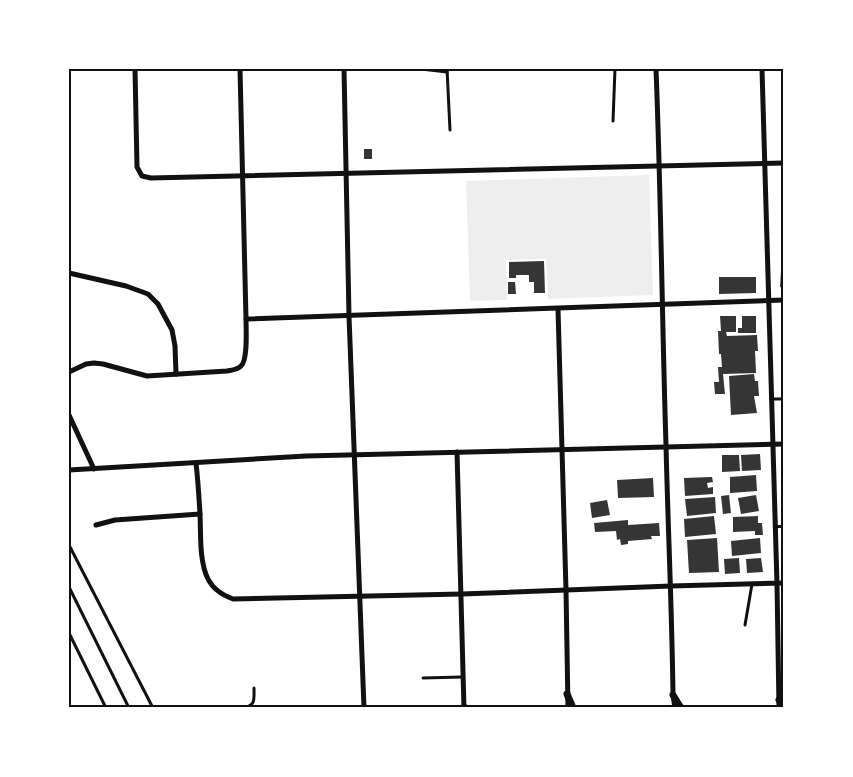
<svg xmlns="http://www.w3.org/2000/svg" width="853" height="777" font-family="'Noto Serif',serif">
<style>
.green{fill:#eee}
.building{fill:#353535}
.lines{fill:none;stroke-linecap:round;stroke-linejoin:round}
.service{stroke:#111;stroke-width:3}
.minor{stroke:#111;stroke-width:5}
.tertiary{stroke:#111;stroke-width:7}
.neatline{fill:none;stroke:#111;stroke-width:2}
</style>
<rect width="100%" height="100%" fill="#fff"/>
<path class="green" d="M649 175 653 295 548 299 546 259 506 260 507 300 470 301 466 181Z"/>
<g class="building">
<rect x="364" y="149" width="8" height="10"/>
<path d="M544 261 545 293H534V282H529V275H516V278H509V262Z"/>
<path d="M781 271 784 272V288L780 287Z"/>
<path d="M719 277H756V293L719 294Z"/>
<path d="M508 282H515L516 294H508Z"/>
<path d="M720 316H736V332H726L727 336 757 335 758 351H755L756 373 723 374 725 394H715L714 382H719L718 367H722L721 354H719L718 331H721Z"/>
<path d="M742 316H756V333H738V328H742Z"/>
<path d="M754 374 755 381H758L759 396H754L757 413 731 415 729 376Z"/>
<path d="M760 454 761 470 742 471 741 455Z"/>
<path d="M722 455H739L740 471 722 472Z"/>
<path d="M756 475 757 491 730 493V477Z"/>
<path d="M712 477 713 482 707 483 708 488 713 487V494L685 496 684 478Z"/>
<path d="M653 478 654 497 618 498 617 480Z"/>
<path d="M729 495 731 513 723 514 721 496Z"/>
<path d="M756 495 759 511 741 514 738 498Z"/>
<path d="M715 497 716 513 687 516 685 499Z"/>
<path d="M607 500 610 515 592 518 590 503Z"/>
<path d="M714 516 716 534 685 537 684 519Z"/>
<path d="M758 516V523H762L763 535H755V531L733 532V517Z"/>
<path d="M628 520V525L659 523 660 536H651L652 539 628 541V544L621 545 620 539 617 540 616 531 595 532 594 523Z"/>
<path d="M717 538 719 572 689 573 687 540Z"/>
<path d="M760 538 761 553 732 556 731 541Z"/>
<path d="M739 558 740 573 725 574 724 559Z"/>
<path d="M761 558 763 572 747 573 746 559Z"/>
</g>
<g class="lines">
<g class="service">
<path d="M421 69 447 72"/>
<path d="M447 69 450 130"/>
<path d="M613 121 615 69"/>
<path d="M771 399H784"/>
<path d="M775 527 784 526"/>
<path d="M69 545 153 708"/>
<path d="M69 587 129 708"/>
<path d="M745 625 752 584"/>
<path d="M69 633 106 708"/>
<path d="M423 678 462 677"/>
<path d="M242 708C256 706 254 700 254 688"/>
</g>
<g class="minor">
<path d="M135 69 137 167 142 176 151 178 784 163"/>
<path d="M344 69 349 316 364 708"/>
<path d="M656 69C661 194 662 320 666 445 668 529 672 612 673 695L675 708"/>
<path d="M762 69 777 584 779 708"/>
<path d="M69 273 126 286 148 294 158 304 172 330 175 346 176 374"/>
<path d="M558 309 566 590 568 708"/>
<path d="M246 319 784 300"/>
<path d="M69 372 86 364 94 363 103 364 147 376 227 371C232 370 237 370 241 366 248 360 246 329 246 319L240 69"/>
<path d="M69 415 94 469"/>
<path d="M457 452 464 708"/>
<path d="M196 463C198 480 199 497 200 514 201 534 199 561 208 579 213 589 222 595 233 599L462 594 671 586 784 583"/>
<path d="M69 470 306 456 784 444"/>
<path d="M96 525 115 520 200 514"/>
</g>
<g class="tertiary">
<path d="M567 694 573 708"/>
<path d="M673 695 681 708"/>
<path d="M779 700 784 708"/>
<path d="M464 707 465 708"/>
</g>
</g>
<rect width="853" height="777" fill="none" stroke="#ffffff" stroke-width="141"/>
<rect x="70" y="70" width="712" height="636" class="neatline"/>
</svg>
